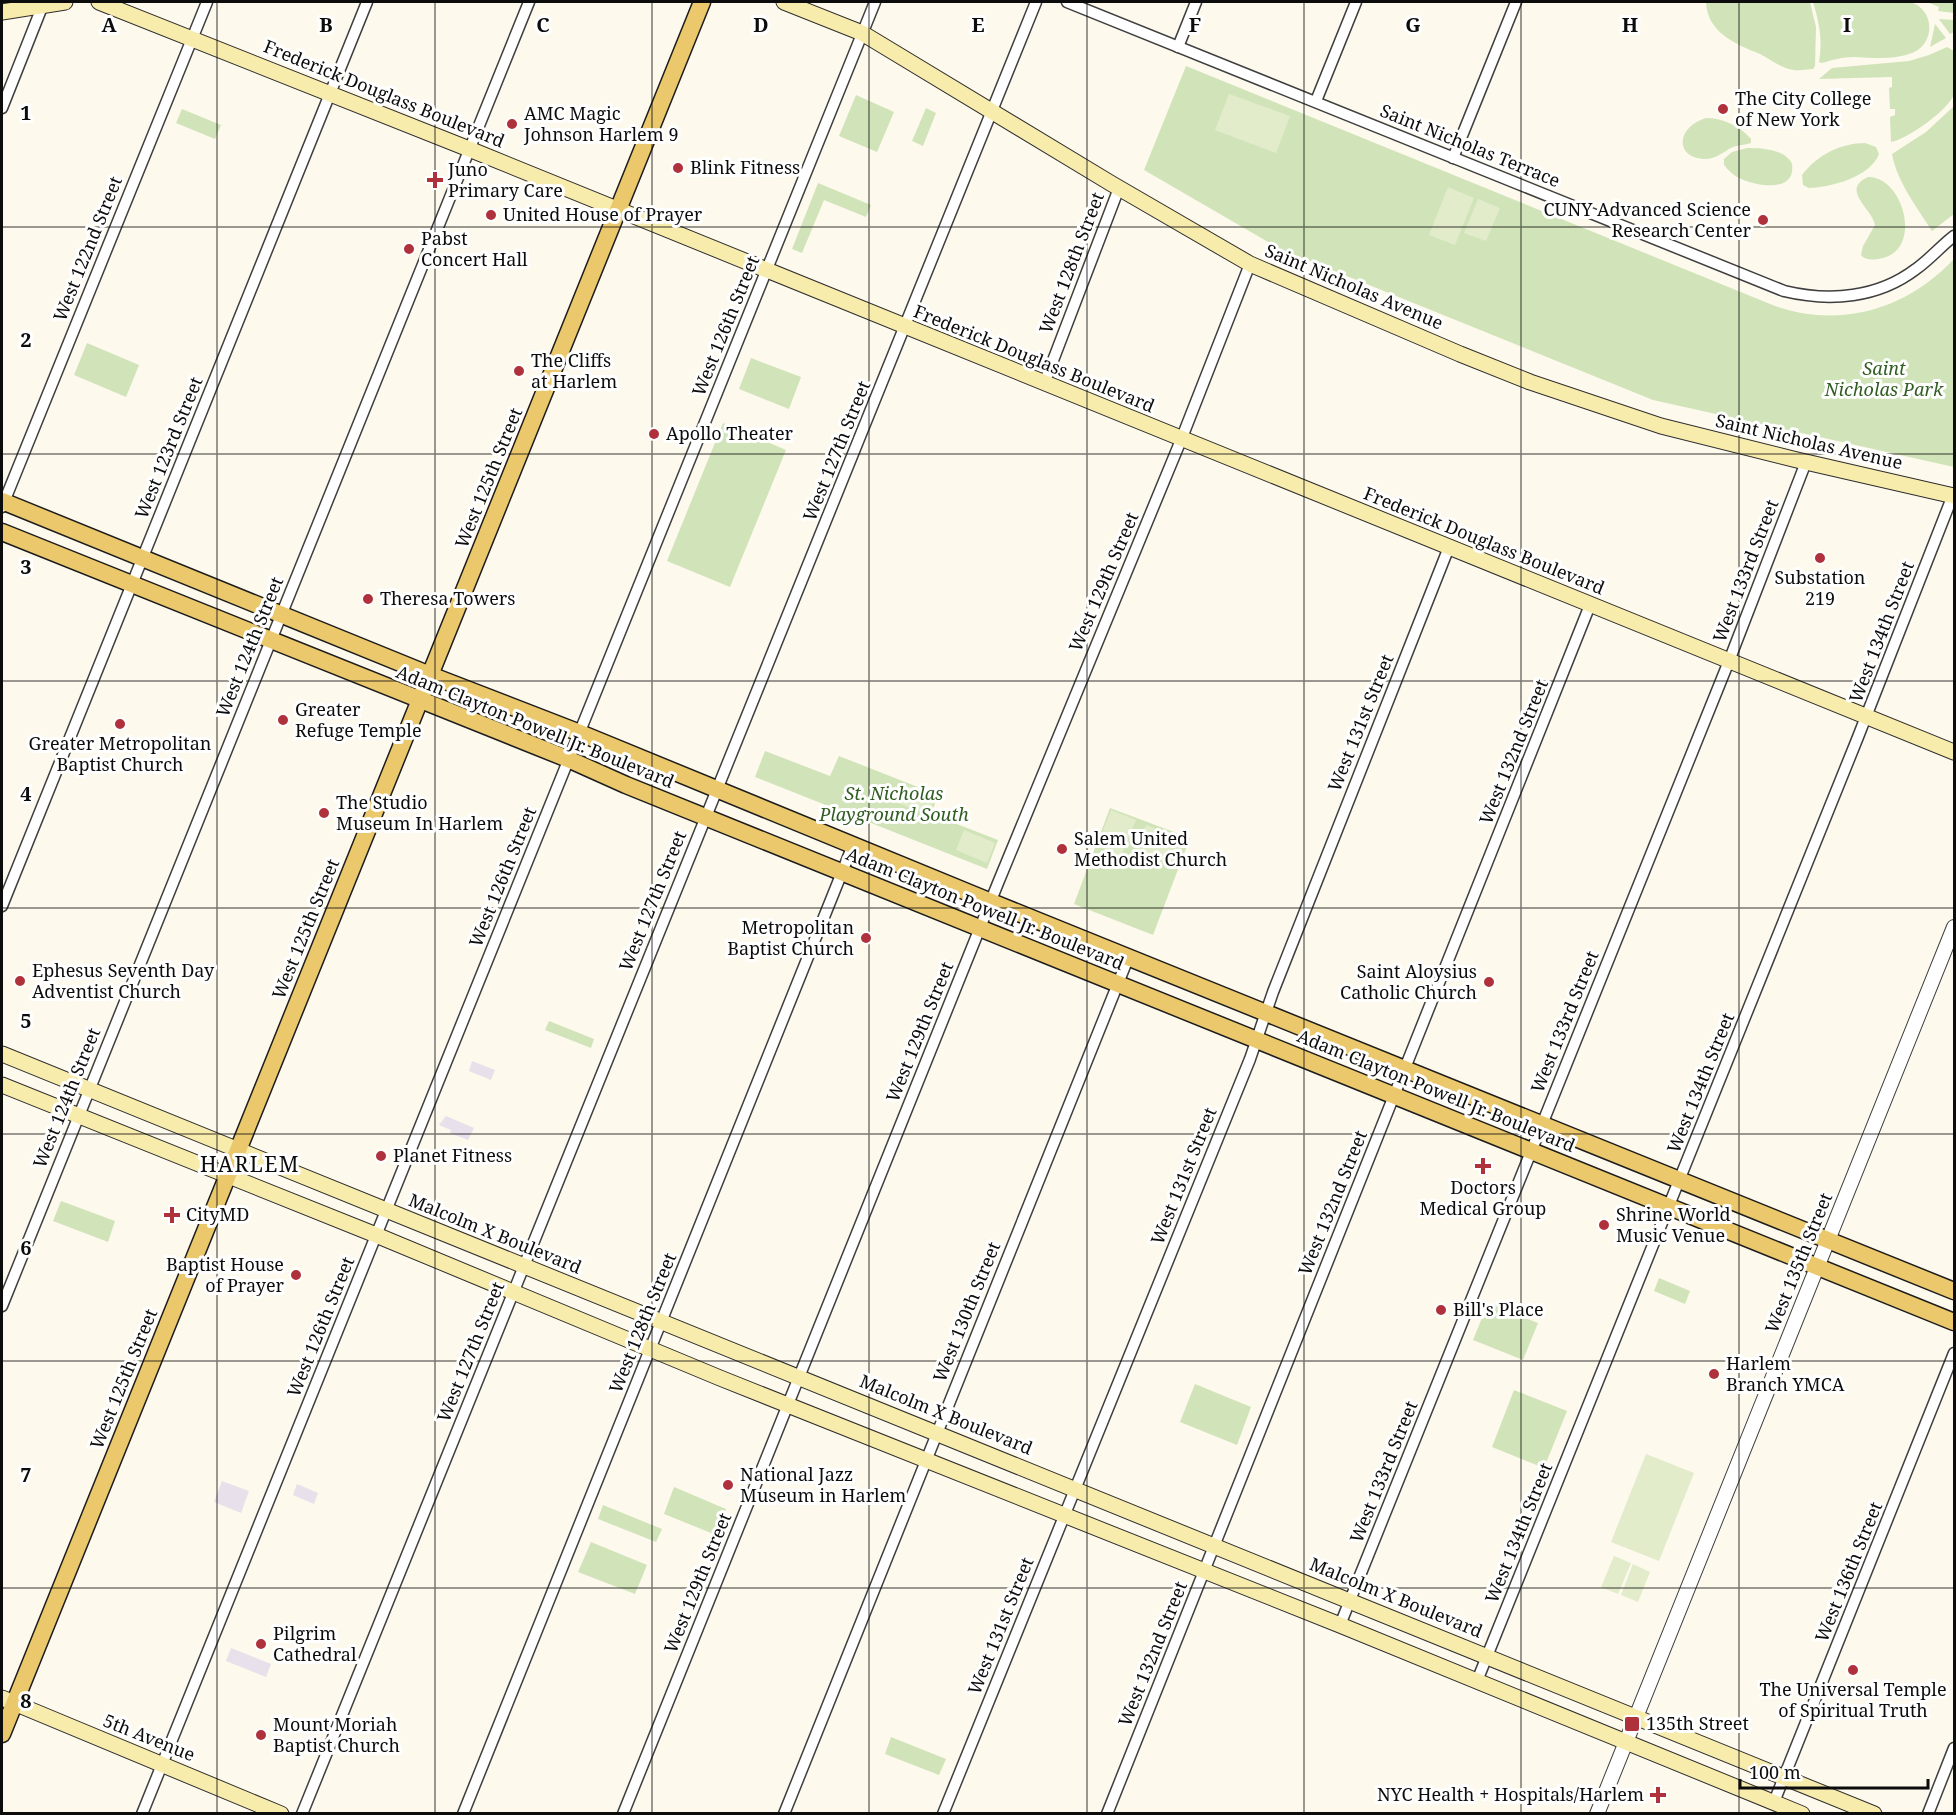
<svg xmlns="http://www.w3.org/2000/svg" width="1956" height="1815" font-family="'Noto Serif',serif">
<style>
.industrial{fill:#e8e0ea}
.green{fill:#d1e4b9}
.pitch{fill:#e2ecca}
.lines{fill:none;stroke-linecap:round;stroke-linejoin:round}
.minor-casing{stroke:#3f3f3f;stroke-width:13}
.tertiary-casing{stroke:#3f3f3f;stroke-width:16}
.secondary-casing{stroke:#2e2e2e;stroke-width:17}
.primary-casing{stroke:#1d1d1d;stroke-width:19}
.minor{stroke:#fff;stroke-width:10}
.tertiary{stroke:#fff;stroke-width:14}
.secondary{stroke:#f8ecad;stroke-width:15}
.primary{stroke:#ecc86d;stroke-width:16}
.grid{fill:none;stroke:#0c0c0c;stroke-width:1.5;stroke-opacity:0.55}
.poi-dot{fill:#af313c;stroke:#fff;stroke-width:2}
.labels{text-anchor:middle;stroke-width:6;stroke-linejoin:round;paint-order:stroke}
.street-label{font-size:18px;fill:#0c0c0c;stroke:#fff}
.poi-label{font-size:18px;fill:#0c0c0c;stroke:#fff;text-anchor:start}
.park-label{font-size:18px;font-style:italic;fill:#315d22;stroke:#fff}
.quarter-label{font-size:21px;letter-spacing:1.5px;fill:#0c0c0c;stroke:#fff}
.grid-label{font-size:20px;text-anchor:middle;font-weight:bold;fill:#0c0c0c;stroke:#fff;stroke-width:6;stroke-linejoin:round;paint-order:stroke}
</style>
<rect width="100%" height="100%" fill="#fdf9ec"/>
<g class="industrial">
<path d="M472 1061 495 1070 491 1080 469 1071Z"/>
<path d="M446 1116 474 1128 468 1140 450 1133 451 1130 439 1125Z"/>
<path d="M222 1481 249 1491 241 1513 214 1502Z"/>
<path d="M297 1484 318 1493 314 1504 293 1495Z"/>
<path d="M231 1648 271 1664 266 1677 226 1661Z"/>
</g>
<g class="green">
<path d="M1706 2H1810L1816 27 1815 66 1813 69C1807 69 1800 71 1794 70 1781 68 1771 60 1760 54 1735 44 1707 32 1706 2Z"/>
<path d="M1813 2C1838 1 1862 2 1887 2 1893 2 1903 0 1910 2 1935 9 1936 44 1912 53 1893 60 1874 58 1853 57 1843 57 1832 60 1822 63L1819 62C1823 40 1819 22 1813 2Z"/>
<path d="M1927 2H1954V13L1938 11 1939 7Z"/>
<path d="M1939 19 1954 20V32L1950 34Z"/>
<path d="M1935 24 1946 38 1930 47Z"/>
<path d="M1947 47 1954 51C1955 63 1956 84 1954 94 1950 109 1906 140 1891 142L1890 117 1895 115V109H1890L1889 88 1892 87V77L1819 79 1832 68 1909 61 1929 55Z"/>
<path d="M1186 66 1775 306C1841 329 1907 309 1954 259V467L1653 400 1280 249 1144 170Z"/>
<path d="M856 95 894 112 877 152 839 136Z"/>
<path d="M1954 106V214L1932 231C1917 207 1897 182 1892 154L1926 132Z"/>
<path d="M926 108 936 113 923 146 912 141Z"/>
<path d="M182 109 221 125 215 139 176 123Z"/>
<path d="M1706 118C1723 118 1740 126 1751 139V143C1745 145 1738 145 1733 147 1722 152 1716 160 1703 159 1675 157 1676 127 1706 118Z"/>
<path d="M1865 143 1876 147 1879 154C1870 177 1832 187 1809 188L1803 185 1802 175C1817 155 1841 143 1865 143Z"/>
<path d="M1747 148C1762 148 1785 149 1792 164 1796 194 1755 186 1739 178 1733 175 1728 170 1724 165V159L1732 152Z"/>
<path d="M1868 177C1904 176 1925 253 1878 259 1871 260 1865 260 1861 255L1863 246 1875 225C1872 208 1840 190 1868 177Z"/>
<path d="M818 183 871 205 866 217 824 200 802 253 792 249Z"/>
<path d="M87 343 139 365 126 397 74 375Z"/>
<path d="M751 358 801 377 789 409 739 389Z"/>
<path d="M723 423 786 450 730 587 667 561Z"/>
<path d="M765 751 830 776 839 756 938 795 931 814 998 840 987 869 755 777Z"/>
<path d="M1110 808 1190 838 1153 935 1074 904Z"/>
<path d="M549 1021 594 1039 591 1048 545 1030Z"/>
<path d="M61 1201 115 1221 108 1242 53 1221Z"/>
<path d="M1659 1278 1690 1291 1685 1304 1654 1291Z"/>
<path d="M1488 1303 1538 1323 1523 1360 1473 1340Z"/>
<path d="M1195 1384 1251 1407 1237 1445 1180 1422Z"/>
<path d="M1514 1390 1567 1411 1544 1468 1492 1447Z"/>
<path d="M674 1487 726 1509 716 1535 664 1514Z"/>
<path d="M603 1505 662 1529 656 1542 598 1519Z"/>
<path d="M591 1542 647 1565 635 1594 578 1572Z"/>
<path d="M891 1737 946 1759 939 1775 885 1754Z"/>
</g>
<g class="pitch">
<path d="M1229 94 1290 116 1276 153 1215 130Z"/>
<path d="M1448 187 1474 198 1455 245 1429 235Z"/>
<path d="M1478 199 1500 208 1486 241 1464 233Z"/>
<path d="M900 783 935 796 928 815 893 801Z"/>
<path d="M1111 810 1136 820 1121 856 1097 846Z"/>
<path d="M1146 825 1185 840 1175 867 1136 851Z"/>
<path d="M964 830 995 843 987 863 956 850Z"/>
<path d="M1646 1454 1694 1473 1659 1561 1611 1542Z"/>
<path d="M1614 1556 1631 1563 1618 1594 1601 1587Z"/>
<path d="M1633 1564 1650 1572 1638 1602 1621 1595Z"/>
</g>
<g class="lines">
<defs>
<g id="minor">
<path d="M1067 2 1784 291C1830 302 1878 298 1916 269 1930 259 1941 246 1954 236"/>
<path d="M1178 47 1196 2"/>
<path d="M1316 101 1356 2"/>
<path d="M2 108 44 2"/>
<path d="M1453 158 1516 2"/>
<path d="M1044 384 1119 188"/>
<path d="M2 507 207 2"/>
<path d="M2 906 367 2"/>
<path d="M2 1306 529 2"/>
<path d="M1340 1625 1729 661 1806 462"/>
<path d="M1477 1681 1858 737 1953 495"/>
<path d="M1774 1802 1954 1353"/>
<path d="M142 1814 875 2"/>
<path d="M302 1814 1036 2"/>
<path d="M463 1814 853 845"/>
<path d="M623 1814 998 883 1181 440 1250 264"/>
<path d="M784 1814 1129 956"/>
<path d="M943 1814 1250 1059 1273 992 1449 547"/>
<path d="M1107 1814 1590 605"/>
<path d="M1928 1814 1954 1748"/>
</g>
<path id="tertiary" d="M1597 1814 1954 927"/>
<g id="secondary">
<path d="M99 2 469 149 1954 752"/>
<path d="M784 2 862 33 1112 184 1250 264 1460 354 1530 382 1661 426 1797 460 1954 496"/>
<path d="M2 12 65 2"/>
<path d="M2 1054 1874 1814"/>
<path d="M2 1085 376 1235 720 1378 1340 1625 1802 1814"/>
<path d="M2 1698 281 1814"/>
</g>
<g id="primary">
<path d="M2 501 430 675 580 733 979 897 1954 1291"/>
<path d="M2 532 568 759 626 785 1954 1322"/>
<path d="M2 1734 702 2"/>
</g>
</defs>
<use href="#minor" class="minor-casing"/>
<use href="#tertiary" class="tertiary-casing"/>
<use href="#secondary" class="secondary-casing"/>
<use href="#primary" class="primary-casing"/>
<use href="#minor" class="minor"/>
<use href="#tertiary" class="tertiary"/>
<use href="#secondary" class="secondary"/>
<use href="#primary" class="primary"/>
</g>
<path class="grid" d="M217 2V1814M435 2V1814M652 2V1814M869 2V1814M1087 2V1814M1304 2V1814M1521 2V1814M1739 2V1814M2 227H1954M2 454H1954M2 681H1954M2 908H1954M2 1134H1954M2 1361H1954M2 1588H1954"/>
<g class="poi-dot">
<circle cx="1723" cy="109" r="6"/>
<circle cx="512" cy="124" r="6"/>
<circle cx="678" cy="168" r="6"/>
<path d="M432 171h6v6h6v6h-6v6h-6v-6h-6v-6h6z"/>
<circle cx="491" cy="215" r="6"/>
<circle cx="1763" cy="220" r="6"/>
<circle cx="409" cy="249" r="6"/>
<circle cx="519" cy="371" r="6"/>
<circle cx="654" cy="434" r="6"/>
<circle cx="1820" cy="558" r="6"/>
<circle cx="368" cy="599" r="6"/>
<circle cx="283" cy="720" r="6"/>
<circle cx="120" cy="724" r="6"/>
<circle cx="324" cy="813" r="6"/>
<circle cx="1062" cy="849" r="6"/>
<circle cx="866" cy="938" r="6"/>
<circle cx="20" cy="981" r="6"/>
<circle cx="1489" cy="982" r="6"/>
<circle cx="381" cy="1156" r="6"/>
<path d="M1480 1157h6v6h6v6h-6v6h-6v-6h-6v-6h6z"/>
<path d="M169 1206h6v6h6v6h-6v6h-6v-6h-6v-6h6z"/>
<circle cx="1604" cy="1225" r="6"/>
<circle cx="296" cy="1275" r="6"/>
<circle cx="1441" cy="1310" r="6"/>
<circle cx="1714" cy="1374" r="6"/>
<circle cx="728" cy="1485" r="6"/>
<circle cx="261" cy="1644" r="6"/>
<circle cx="1853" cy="1670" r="6"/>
<rect x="1624" y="1716" width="16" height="16" rx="3"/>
<circle cx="261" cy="1735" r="6"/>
<path d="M1655 1786h6v6h6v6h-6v6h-6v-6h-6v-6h6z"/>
</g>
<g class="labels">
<g class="street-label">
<text transform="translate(384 94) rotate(22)" y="6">Frederick Douglass Boulevard</text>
<text transform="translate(1470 146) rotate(22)" y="6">Saint Nicholas Terrace</text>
<text transform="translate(88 249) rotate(-68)" y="6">West 122nd Street</text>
<text transform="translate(1072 263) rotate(-69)" y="6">West 128th Street</text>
<text transform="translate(1354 287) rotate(23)" y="6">Saint Nicholas Avenue</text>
<text transform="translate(726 326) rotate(-68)" y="6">West 126th Street</text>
<text transform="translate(1034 359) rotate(22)" y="6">Frederick Douglass Boulevard</text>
<text transform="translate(1809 442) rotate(13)" y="6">Saint Nicholas Avenue</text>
<text transform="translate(169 448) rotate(-68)" y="6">West 123rd Street</text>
<text transform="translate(837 451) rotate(-68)" y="6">West 127th Street</text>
<text transform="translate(489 478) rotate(-68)" y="6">West 125th Street</text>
<text transform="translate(1484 541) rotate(22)" y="6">Frederick Douglass Boulevard</text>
<text transform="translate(1746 571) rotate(-69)" y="6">West 133rd Street</text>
<text transform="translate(1104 582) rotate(-67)" y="6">West 129th Street</text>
<text transform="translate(1882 632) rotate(-69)" y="6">West 134th Street</text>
<text transform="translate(250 647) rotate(-68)" y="6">West 124th Street</text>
<text transform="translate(1361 723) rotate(-68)" y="6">West 131st Street</text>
<text transform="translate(535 727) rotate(22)" y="6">Adam Clayton Powell Jr. Boulevard</text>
<text transform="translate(1514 752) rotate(-68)" y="6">West 132nd Street</text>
<text transform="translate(503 877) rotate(-68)" y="6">West 126th Street</text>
<text transform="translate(653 901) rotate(-68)" y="6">West 127th Street</text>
<text transform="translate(985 909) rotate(22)" y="6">Adam Clayton Powell Jr. Boulevard</text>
<text transform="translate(306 929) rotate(-68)" y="6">West 125th Street</text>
<text transform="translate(1565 1022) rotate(-68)" y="6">West 133rd Street</text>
<text transform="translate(920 1032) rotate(-68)" y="6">West 129th Street</text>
<text transform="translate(1701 1083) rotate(-68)" y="6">West 134th Street</text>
<text transform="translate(1436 1091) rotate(22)" y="6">Adam Clayton Powell Jr. Boulevard</text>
<text transform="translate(67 1098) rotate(-68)" y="6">West 124th Street</text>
<text transform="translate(1184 1176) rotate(-68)" y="6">West 131st Street</text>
<text transform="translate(1333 1203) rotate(-68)" y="6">West 132nd Street</text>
<text transform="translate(495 1234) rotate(22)" y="6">Malcolm X Boulevard</text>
<text transform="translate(1799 1263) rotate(-68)" y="6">West 135th Street</text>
<text transform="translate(967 1312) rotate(-68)" y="6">West 130th Street</text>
<text transform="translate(643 1323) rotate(-68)" y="6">West 128th Street</text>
<text transform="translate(321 1327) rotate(-68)" y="6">West 126th Street</text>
<text transform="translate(471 1352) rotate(-68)" y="6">West 127th Street</text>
<text transform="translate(124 1379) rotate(-68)" y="6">West 125th Street</text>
<text transform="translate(946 1415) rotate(22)" y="6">Malcolm X Boulevard</text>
<text transform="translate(1384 1472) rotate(-68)" y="6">West 133rd Street</text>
<text transform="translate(1519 1533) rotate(-68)" y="6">West 134th Street</text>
<text transform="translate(1849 1572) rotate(-68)" y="6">West 136th Street</text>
<text transform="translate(698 1583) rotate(-68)" y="6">West 129th Street</text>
<text transform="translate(1396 1598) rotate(22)" y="6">Malcolm X Boulevard</text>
<text transform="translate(1001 1626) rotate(-68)" y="6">West 131st Street</text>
<text transform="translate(1153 1654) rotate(-68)" y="6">West 132nd Street</text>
<text transform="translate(149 1738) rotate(22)" y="6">5th Avenue</text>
</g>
<g class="poi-label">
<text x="1735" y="105">The City College<tspan x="1735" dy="21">of New York</tspan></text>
<text x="524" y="120">AMC Magic<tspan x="524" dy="21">Johnson Harlem 9</tspan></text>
<text x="690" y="174">Blink Fitness</text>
<text x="448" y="176">Juno<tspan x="448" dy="21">Primary Care</tspan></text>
<text x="1751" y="216" text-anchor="end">CUNY Advanced Science<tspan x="1751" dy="21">Research Center</tspan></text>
<text x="503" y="221">United House of Prayer</text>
<text x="421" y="245">Pabst<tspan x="421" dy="21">Concert Hall</tspan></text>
<text x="531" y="367">The Cliffs<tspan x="531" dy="21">at Harlem</tspan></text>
<text x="666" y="440">Apollo Theater</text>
<text x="1820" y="584" text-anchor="middle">Substation<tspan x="1820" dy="21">219</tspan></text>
<text x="380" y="605">Theresa Towers</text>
<text x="295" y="716">Greater<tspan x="295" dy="21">Refuge Temple</tspan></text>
<text x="120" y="750" text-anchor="middle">Greater Metropolitan<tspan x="120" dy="21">Baptist Church</tspan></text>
<text x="336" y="809">The Studio<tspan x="336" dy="21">Museum In Harlem</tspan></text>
<text x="1074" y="845">Salem United<tspan x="1074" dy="21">Methodist Church</tspan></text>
<text x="854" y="934" text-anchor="end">Metropolitan<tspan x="854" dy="21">Baptist Church</tspan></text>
<text x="32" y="977">Ephesus Seventh Day<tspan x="32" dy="21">Adventist Church</tspan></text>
<text x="1477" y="978" text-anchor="end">Saint Aloysius<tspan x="1477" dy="21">Catholic Church</tspan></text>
<text x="393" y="1162">Planet Fitness</text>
<text x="1483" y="1194" text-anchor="middle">Doctors<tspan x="1483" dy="21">Medical Group</tspan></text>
<text x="186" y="1221">CityMD</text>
<text x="1616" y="1221">Shrine World<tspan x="1616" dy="21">Music Venue</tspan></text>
<text x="284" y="1271" text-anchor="end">Baptist House<tspan x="284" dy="21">of Prayer</tspan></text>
<text x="1453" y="1316">Bill's Place</text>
<text x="1726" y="1370">Harlem<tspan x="1726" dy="21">Branch YMCA</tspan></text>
<text x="740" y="1481">National Jazz<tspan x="740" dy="21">Museum in Harlem</tspan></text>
<text x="273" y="1640">Pilgrim<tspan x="273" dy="21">Cathedral</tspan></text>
<text x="1853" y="1696" text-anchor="middle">The Universal Temple<tspan x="1853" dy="21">of Spiritual Truth</tspan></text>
<text x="1646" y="1730">135th Street</text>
<text x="273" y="1731">Mount Moriah<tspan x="273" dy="21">Baptist Church</tspan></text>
<text x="1644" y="1801" text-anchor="end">NYC Health + Hospitals/Harlem</text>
</g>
<g class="park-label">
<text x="1884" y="375">Saint<tspan x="1884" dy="21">Nicholas Park</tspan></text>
<text x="894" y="800">St. Nicholas<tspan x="894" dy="21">Playground South</tspan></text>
</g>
<g class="quarter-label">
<text x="250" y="1172">HARLEM</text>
</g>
</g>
<g class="grid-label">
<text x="109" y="32">A</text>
<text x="326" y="32">B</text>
<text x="543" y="32">C</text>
<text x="761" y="32">D</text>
<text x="978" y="32">E</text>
<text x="1195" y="32">F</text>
<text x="1413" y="32">G</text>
<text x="1630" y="32">H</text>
<text x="1847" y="32">I</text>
<text x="26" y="120">1</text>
<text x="26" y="347">2</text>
<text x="26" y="574">3</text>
<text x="26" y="801">4</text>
<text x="26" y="1028">5</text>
<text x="26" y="1255">6</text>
<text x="26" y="1482">7</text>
<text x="26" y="1708">8</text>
</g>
<rect width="1956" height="1815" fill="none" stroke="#0c0c0c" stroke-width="6"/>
<path d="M1740 1779v9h188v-9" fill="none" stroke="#0c0c0c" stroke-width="3"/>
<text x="1749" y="1779" font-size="18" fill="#0c0c0c" stroke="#ffffff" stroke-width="4.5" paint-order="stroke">100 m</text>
</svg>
